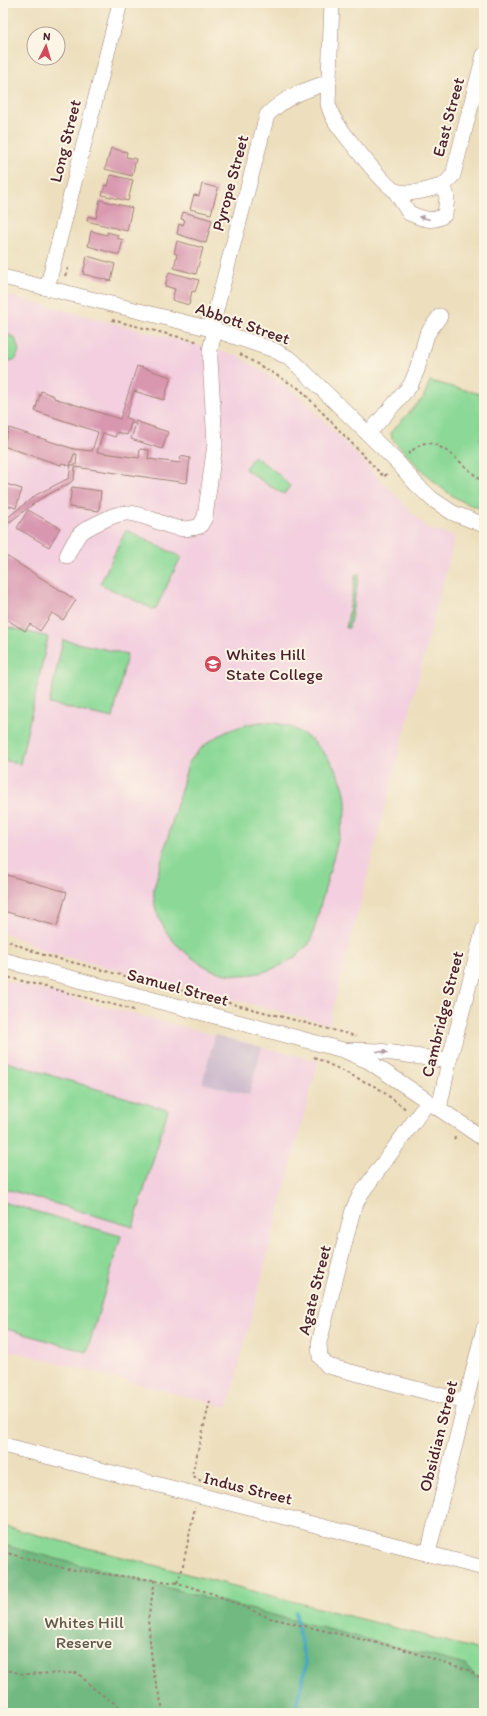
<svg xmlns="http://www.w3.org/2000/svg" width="487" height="1716" font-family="Itim,sans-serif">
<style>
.built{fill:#f3cfdf}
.industrial{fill:#cfbdce}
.green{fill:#8cd997;stroke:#6b7c61}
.forest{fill:#71b980;stroke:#5e6c56}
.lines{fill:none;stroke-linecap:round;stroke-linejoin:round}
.stream{stroke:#44a7c4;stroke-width:3.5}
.building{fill:#d896af}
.minor-casing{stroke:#9c7f74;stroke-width:16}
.path{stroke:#9c7f74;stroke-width:2;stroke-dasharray:3 3;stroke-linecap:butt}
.minor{stroke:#fff;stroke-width:15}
.oneway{fill:#ae9aa0}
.labels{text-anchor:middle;stroke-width:4;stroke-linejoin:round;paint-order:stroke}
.street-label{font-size:17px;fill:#4a1f2b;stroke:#fcf5e5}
.poi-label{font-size:17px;fill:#4a1f2b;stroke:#fcf5e5;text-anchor:start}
.park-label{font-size:17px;fill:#5e574b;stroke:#fcf5e5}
</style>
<rect width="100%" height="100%" fill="#fcf5e5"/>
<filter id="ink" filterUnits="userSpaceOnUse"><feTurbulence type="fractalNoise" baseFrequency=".025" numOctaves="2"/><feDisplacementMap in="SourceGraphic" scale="8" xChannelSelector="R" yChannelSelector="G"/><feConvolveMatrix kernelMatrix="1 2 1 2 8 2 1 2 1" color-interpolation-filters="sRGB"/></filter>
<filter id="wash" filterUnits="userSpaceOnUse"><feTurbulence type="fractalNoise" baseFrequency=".012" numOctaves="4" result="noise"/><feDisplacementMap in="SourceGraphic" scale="16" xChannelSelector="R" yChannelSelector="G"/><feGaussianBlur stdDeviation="0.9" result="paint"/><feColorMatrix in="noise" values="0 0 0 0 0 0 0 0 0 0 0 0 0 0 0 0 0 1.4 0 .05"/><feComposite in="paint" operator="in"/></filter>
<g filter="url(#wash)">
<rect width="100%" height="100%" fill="#eddfbd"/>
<g class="built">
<path d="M3 294 238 356 301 397 428 529 455 536 329 1024 47 952 13 936 3 933Z"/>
<path d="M3 980 215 1035 202 1083 249 1095 262 1047 318 1061 228 1407 3 1349Z"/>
</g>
<path class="industrial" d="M215 1035 262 1047 249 1095 202 1083Z"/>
<g class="green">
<path d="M3 335H9L15 338 19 350 16 359 10 361 3 360Z"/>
<path d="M430 381 484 395V425L480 440 484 441V509C445 501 419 466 392 439L391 432 423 398Z"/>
<path d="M254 456 277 473 290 486 284 494 268 485 245 469Z"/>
<path d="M126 530 181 557 155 610 100 584Z"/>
<path d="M356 574 359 575 349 628H346Z"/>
<path d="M3 626 48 637 20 764 3 760Z"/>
<path d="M63 640 127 654 113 718 49 704Z"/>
<path d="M261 722C295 722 316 739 334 767 342 780 347 794 346 810L311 941C290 970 243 984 210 969 198 963 188 955 178 946 163 931 152 910 154 888L188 764C204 739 232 726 261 722Z"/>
<path d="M3 1061 168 1110 133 1227 3 1188Z"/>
<path d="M3 1202 121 1236 87 1352 3 1328Z"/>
<path d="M3 1526 484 1651V1713H3Z"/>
</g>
<path class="forest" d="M3 1545 466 1665 484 1687V1713H3Z"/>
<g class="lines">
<path class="stream" d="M295 1713 306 1665 297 1624 296 1612"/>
</g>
<g id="blocks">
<g class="building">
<path d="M111 148 127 152 126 157 136 159 132 176 105 169Z"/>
<path d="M111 175 133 180 128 201 102 195 105 185 108 186Z"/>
<path d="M202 184 218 188 211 214 190 209 194 195 199 196Z"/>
<path d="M100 200 132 208 127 231 87 221 88 216 96 218Z"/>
<path d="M183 212 212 220 206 243 177 234 179 224 183 225 185 220 181 219Z"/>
<path d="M91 231 107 235V232L118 235 117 238 123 240 119 255 88 246Z"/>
<path d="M177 241 203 248 196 274 174 268 177 254 174 253Z"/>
<path d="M87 256 115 264 111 281 83 274Z"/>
<path d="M169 272 199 280 195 292 192 291 189 305 172 300 175 289 165 286Z"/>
<path d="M137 366 171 377 164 400 134 391 126 418 168 432 162 449 131 439 136 424 131 423 127 435 117 432 115 437 103 433 97 452 139 458 140 449 149 450 148 459 180 463 181 456 190 458 187 483 75 467 74 479 70 483 40 499 3 527V521L36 495 69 478 71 465H76L77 454H74L70 466 62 463 61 465 3 446 9 428 74 449 92 451 98 432 35 411 41 391 54 396V398L120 419Z"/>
<path d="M3 483 22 489 16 508 3 504Z"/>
<path d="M72 487 101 491 99 511 69 507Z"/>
<path d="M28 510 60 528 49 547 17 528Z"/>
<path d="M3 554 76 600 63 620 52 613 40 631 30 624 25 631 3 617Z"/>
<path d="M3 874 67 892 57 926 3 911Z"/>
</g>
</g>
</g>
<g filter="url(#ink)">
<use href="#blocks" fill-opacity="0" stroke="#9c7f74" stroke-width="1"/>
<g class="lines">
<defs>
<g id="minor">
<path d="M332 3 328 104C330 111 333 118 337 124 345 135 386 188 396 191 411 196 430 189 444 185"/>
<path d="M444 185 453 175 484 55"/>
<path d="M395 191 409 213C421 218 434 224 445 214L447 198 444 185"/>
<path d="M3 277 215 330 274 350 292 360 398 463 416 484 432 499 453 513 484 525"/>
<path d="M47 288 120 3"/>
<path d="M211 329 267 115C288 95 303 91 329 82"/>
<path d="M368 434 410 386 417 370 427 334 440 316"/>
<path d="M67 556C77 535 78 532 100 522 108 518 119 512 129 513 153 515 174 536 200 526L205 517 215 444 210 359V350L215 330"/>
<path d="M3 960 343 1050 370 1062 484 1139"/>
<path d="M350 1050 379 1051 449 1061"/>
<path d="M428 1102 360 1195 353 1210 319 1343 320 1357 328 1366 466 1402"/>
<path d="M439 1109 449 1061 484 928"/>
<path d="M3 1445 484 1568"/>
<path d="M428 1553 484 1328"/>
</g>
</defs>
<use href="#minor" class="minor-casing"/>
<g class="path">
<path d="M65 276 68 268"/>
<path d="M112 320 199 342"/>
<path d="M240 354 300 389 384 477 388 472"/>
<path d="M408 454C414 449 421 442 429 443 446 445 471 473 484 483"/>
<path d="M3 939 40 954 356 1036"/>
<path d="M3 976 134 1010"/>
<path d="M314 1057 378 1088 407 1110"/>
<path d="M454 1140 456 1136"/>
<path d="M201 1481 192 1475 210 1401"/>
<path d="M3 1552 67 1569 177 1583 214 1594 270 1618 399 1648 468 1670 481 1679 484 1685"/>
<path d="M155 1580 148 1620 153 1672 164 1713"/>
<path d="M177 1583 182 1570 195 1507"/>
<path d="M3 1669 23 1674 78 1673 93 1688 128 1713"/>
</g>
<use href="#minor" class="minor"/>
</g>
<defs><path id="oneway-solid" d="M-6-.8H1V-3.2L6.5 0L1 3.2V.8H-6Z"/></defs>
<g class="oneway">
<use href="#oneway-solid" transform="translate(424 218) rotate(-166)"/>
<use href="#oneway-solid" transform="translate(382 1052) rotate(7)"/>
</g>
</g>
<defs>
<symbol id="school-disc" viewBox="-11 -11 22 22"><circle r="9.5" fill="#d1495b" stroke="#fcf5e5"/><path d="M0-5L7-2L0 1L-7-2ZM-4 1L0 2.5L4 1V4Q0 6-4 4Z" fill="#fff"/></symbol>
</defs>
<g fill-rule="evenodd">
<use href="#school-disc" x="203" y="654" width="20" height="20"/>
</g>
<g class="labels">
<g class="street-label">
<text transform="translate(448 117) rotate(-75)" y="6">East Street</text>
<text transform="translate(65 141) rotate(-76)" y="6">Long Street</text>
<text transform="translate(230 183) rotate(-75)" y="6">Pyrope Street</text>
<text transform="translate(243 323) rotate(19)" y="6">Abbott Street</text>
<text transform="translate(178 987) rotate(15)" y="6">Samuel Street</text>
<text transform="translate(442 1014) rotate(-76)" y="6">Cambridge Street</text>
<text transform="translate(314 1290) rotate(-76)" y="6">Agate Street</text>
<text transform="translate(438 1436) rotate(-76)" y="6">Obsidian Street</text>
<text transform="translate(248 1488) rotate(14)" y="6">Indus Street</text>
</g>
<g class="poi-label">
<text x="226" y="660">Whites Hill<tspan x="226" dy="20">State College</tspan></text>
</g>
<g class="park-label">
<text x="84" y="1628">Whites Hill<tspan x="84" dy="20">Reserve</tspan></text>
</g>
</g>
<rect width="487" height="1716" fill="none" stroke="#fcf5e5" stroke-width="16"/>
<g transform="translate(46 46) rotate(5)"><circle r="19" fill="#fcf5e5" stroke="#b59f9b"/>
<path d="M0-3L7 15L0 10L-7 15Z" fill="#d1495b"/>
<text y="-6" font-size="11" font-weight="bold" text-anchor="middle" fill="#4a1f2b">N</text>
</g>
</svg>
